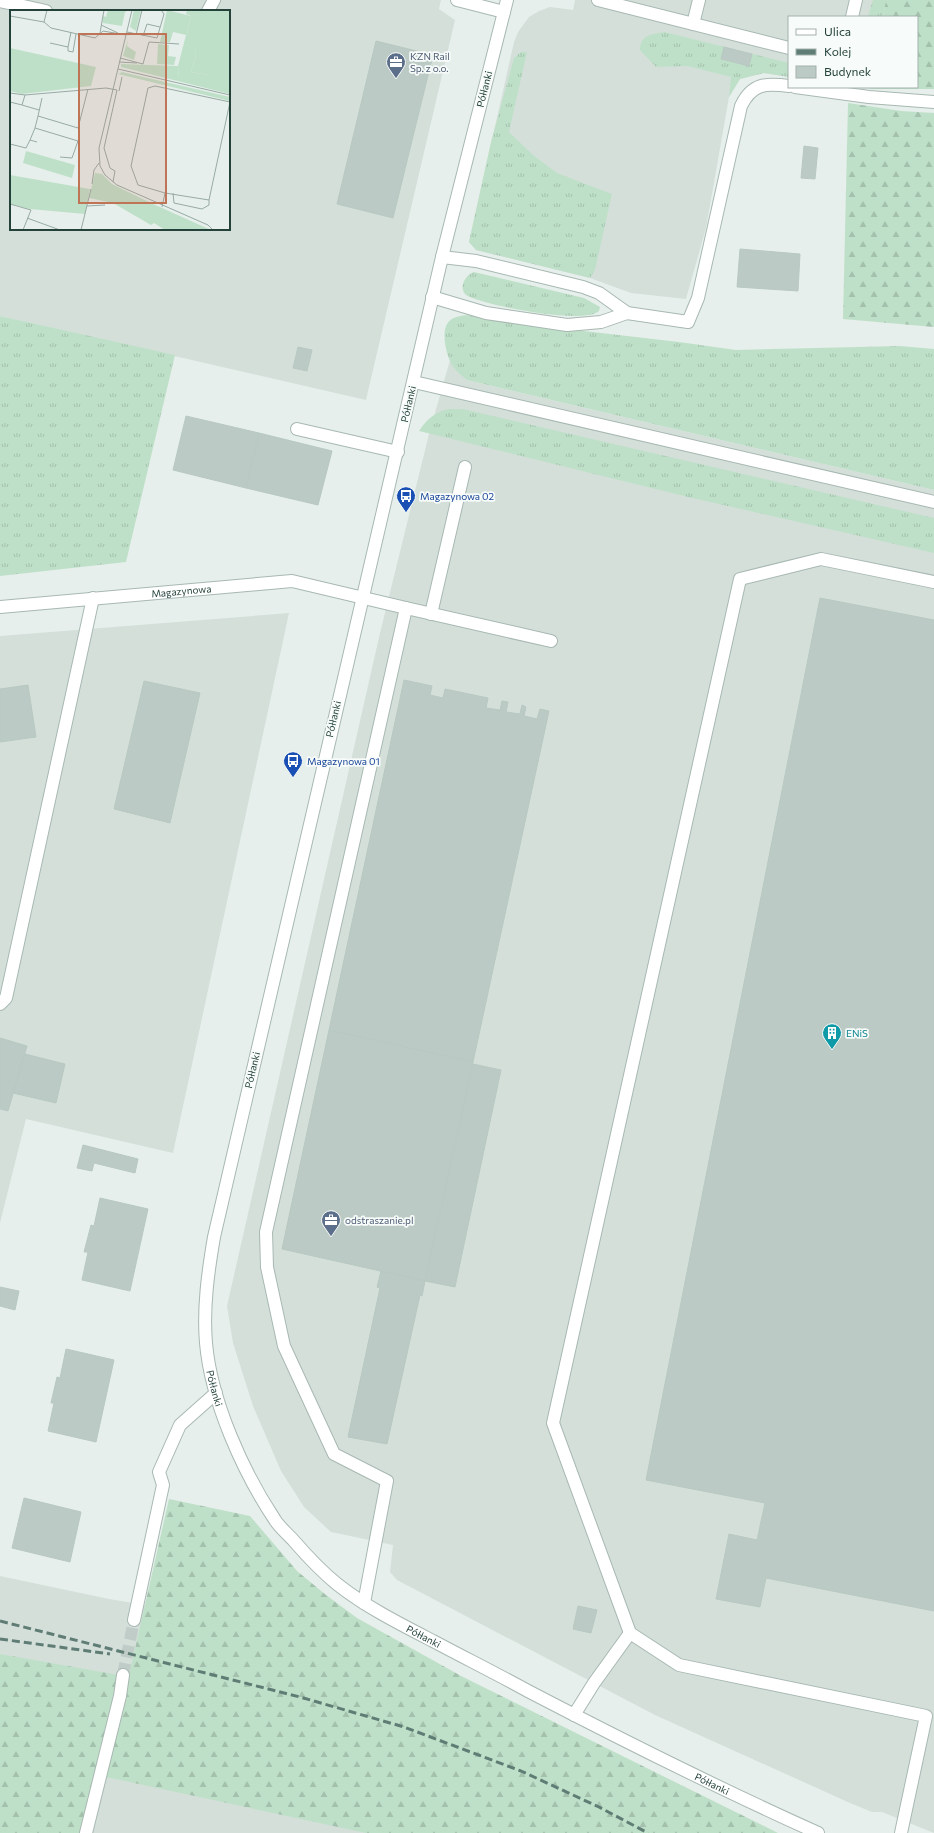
<svg xmlns="http://www.w3.org/2000/svg" width="934" height="1833" font-family="Commissioner,sans-serif">
<style>
.built{fill:#d4dfda;fill-rule:evenodd}
.grass{fill:url(#grass-tufts)}
.forest{fill:url(#forest-firs)}
.building{fill:#bbcac4;stroke:#b8c9c2}
.lines{fill:none;stroke-linecap:round;stroke-linejoin:round}
.minor-tunnel{stroke:#bfccc8;stroke-width:12;stroke-dasharray:12 6;stroke-linecap:butt}
.minor-casing{stroke:#a8b8b2;stroke-width:14}
.minor{stroke:#fff;stroke-width:12}
.rail{stroke:#5f7d75;stroke-width:3;stroke-dasharray:8 4;stroke-linecap:butt}
.labels{text-anchor:middle;stroke-width:3.5;stroke-linejoin:round;paint-order:stroke}
.service-label{font-size:10px;fill:#4e5e75;stroke:#f7fbf9;text-anchor:start}
.street-label{font-size:10px;fill:#24423a;stroke:#f7fbf9}
.transit-label{font-size:10px;fill:#164399;stroke:#f7fbf9;text-anchor:start}
.culture-label{font-size:10px;fill:#0d838f;stroke:#f7fbf9;text-anchor:start}
.inset-road{fill:none;stroke:#98aaa4;stroke-width:1}
.view{fill:#c07456;fill-opacity:0.15;stroke:#c07456;stroke-width:2}
.inset-edge{fill:none;stroke:#24423a;stroke-width:2}
</style>
<defs>
<pattern id="grass-tufts" width="24" height="20" patternUnits="userSpaceOnUse"><rect width="24" height="20" fill="#bfe0c8"/><path d="M3 7l-1-3M5 7V3M7 7l1-3M15 17l-1-3M17 17v-4M19 17l1-3" fill="none" stroke="#a4c1ad"/></pattern>
<pattern id="forest-firs" width="22" height="20" patternUnits="userSpaceOnUse"><rect width="22" height="20" fill="#bfe0c8"/><path d="M5 1l3.5 6h-7zM16 11l3.5 6h-7z" fill="#a4c1ad"/></pattern>
</defs>
<rect width="100%" height="100%" fill="#e6efeb"/>
<g class="built">
<path d="M0 0H441L439 9 455 20 366 400 0 316ZM11 11H229V229H11Z"/>
<path d="M575 0H886L883 17H789V77L764 73 740 79 729 97 706 228 686 299 631 293 590 278 476 250 469 242 514 42 518 32 529 17 539 11 550 7 573 10Z"/>
<path d="M450 360 454 368 467 380 934 490V1833L882 1812H872L850 1803 655 1715 397 1580 390 1572 393 1545 331 1532 304 1507 281 1471 253 1406 233 1343 227 1306 380 633 429 434Z"/>
<path d="M289 613 173 1153 26 1119 0 1223V636Z"/>
<path d="M0 1576 109 1599 318 1634 721 1833H0Z"/>
</g>
<g class="grass">
<path d="M873 0H886L883 17H868Z"/>
<path d="M665 32 789 63V77L764 73 740 79 729 97 731 77 687 66 656 67 640 50C640 35 652 34 665 32Z"/>
<path d="M521 52H527L509 132 533 155 557 173 612 194 595 270 590 278 476 250 469 242 491 142 514 58Z"/>
<path d="M474 272 584 298 600 307 599 311C583 325 490 306 470 297 457 292 463 276 474 272Z"/>
<path d="M467 315 497 321 679 342 736 350 900 346 934 349V490L467 380C462 376 457 372 453 367 447 357 441 335 447 324 451 317 460 316 467 315Z"/>
<path d="M0 316 175 355 126 562 0 576Z"/>
<path d="M448 409H463L934 518V553L688 497 419 431C427 419 434 413 448 409Z"/>
</g>
<g class="forest">
<path d="M886 0H934V89H870L871 87H917V17H883Z"/>
<path d="M848 103 901 111 934 113V327L843 319Z"/>
<path d="M169 1499 250 1516 297 1571 326 1595 357 1618 463 1677 778 1833H366L106 1777Z"/>
<path d="M0 1654 119 1675 82 1833H0Z"/>
</g>
<g class="building">
<path d="M376 41 433 55 393 218 337 204Z"/>
<path d="M724 47 752 54 749 66 721 59Z"/>
<path d="M804 146 818 148 815 179 801 178Z"/>
<path d="M740 249 800 254 798 291 737 287Z"/>
<path d="M298 347 312 350 307 371 293 368Z"/>
<path d="M186 416 259 433 246 488 173 470Z"/>
<path d="M259 433 332 451 318 505 246 488Z"/>
<path d="M820 598 934 620V1611L766 1578 760 1607 716 1599 729 1534 757 1540 765 1503 646 1480Z"/>
<path d="M404 680 432 686 430 695 443 698 445 689 488 698 486 708 500 710 502 701 508 702 506 712 520 714 522 705 526 707 524 716 537 719 540 709 549 711 473 1062 329 1030Z"/>
<path d="M144 681 200 693 170 823 114 809Z"/>
<path d="M28 685 36 737 0 742V689Z"/>
<path d="M329 1030 473 1062 425 1281 282 1249Z"/>
<path d="M0 1038 27 1046 8 1111 0 1109Z"/>
<path d="M25 1054 65 1064 56 1103 13 1093Z"/>
<path d="M473 1064 501 1070 455 1287 425 1281Z"/>
<path d="M83 1145 138 1159 135 1173 94 1163 92 1171 77 1168Z"/>
<path d="M100 1198 148 1209 130 1291 82 1280 88 1252H84L91 1225 94 1226Z"/>
<path d="M381 1271 425 1281 422 1296 420 1295 387 1444 348 1437 380 1288 377 1287Z"/>
<path d="M0 1287 19 1291 15 1310 0 1306Z"/>
<path d="M66 1349 114 1360 96 1442 48 1431 54 1403H51L57 1377 60 1378Z"/>
<path d="M24 1498 81 1512 70 1562 12 1548Z"/>
<path d="M578 1606 597 1610 591 1633 573 1629Z"/>
</g>
<g class="lines">
<path class="minor-tunnel" d="M123 1675 134 1620"/>
<defs>
<g id="minor">
<path d="M457 0 504 12"/>
<path id="s1" d="M507 0 442 257 214 1237C208 1272 203 1308 206 1343 211 1401 243 1472 275 1520 280 1528 288 1534 294 1541 307 1556 321 1571 337 1584 366 1607 400 1624 433 1641 465 1658 497 1674 528 1691 624 1741 720 1789 818 1833"/>
<path d="M598 0 789 48"/>
<path d="M0 1 46 11"/>
<path d="M208 11 214 0"/>
<path d="M852 17 856 0"/>
<path d="M693 24 699 0"/>
<path d="M795 87 869 97 934 102"/>
<path d="M442 257 476 261 583 287 599 293 627 313 688 322 698 298 741 106C752 83 766 83 789 86"/>
<path d="M432 297 486 313 567 325 601 322 627 313"/>
<path d="M414 382 934 502"/>
<path d="M297 429 398 452"/>
<path id="s2" d="M0 607 292 581 406 608 266 1232 267 1267 284 1346 334 1454 387 1481 364 1603"/>
<path d="M406 608 551 641"/>
<path d="M431 614 465 467"/>
<path d="M0 1004 6 998 93 598"/>
<path d="M134 1620 163 1485 159 1472 180 1425 216 1393"/>
<path d="M574 1715 594 1683 630 1633"/>
<path d="M86 1833 120 1696 123 1675"/>
<path d="M901 1833 926 1716 679 1665 630 1633 553 1423 740 579 821 559 934 582"/>
</g>
</defs>
<use href="#minor" class="minor-casing"/>
<use href="#minor" class="minor"/>
<g class="rail">
<path d="M0 1621 300 1697 404 1727 521 1771 599 1807 648 1833"/>
<path d="M0 1639 110 1654"/>
</g>
</g>
<defs>
<symbol id="office-pin" viewBox="-11 -11 22 30"><path d="M0 17L-7.5 6A9.5 9.5 0 1 1 7.5 6Z" fill="#5c6f8a" stroke="#f7fbf9"/><path d="M-6-3h4V-5.5h4V-3h4V5H-6ZM-1-4.5V-3h2v-1.5ZM-6 0V1H6V0Z" fill="#fff"/></symbol>
<symbol id="bus-pin" viewBox="-11 -11 22 30"><path d="M0 17L-7.5 6A9.5 9.5 0 1 1 7.5 6Z" fill="#1a4fb4" stroke="#f7fbf9"/><path d="M-5-6H5V4H4V6H2V4H-2V6H-4V4H-5ZM-3.5-4V0h7V-4ZM-3.5 1.2v1.5H-2V1.2ZM2 1.2v1.5H3.5V1.2Z" fill="#fff"/></symbol>
<symbol id="building-pin" viewBox="-11 -11 22 30"><path d="M0 17L-7.5 6A9.5 9.5 0 1 1 7.5 6Z" fill="#0f9aa8" stroke="#f7fbf9"/><path d="M-4-6H4V6H1V3H-1V6H-4ZM-2.5-4.3h1.7v1.8h-1.7ZM.8-4.3h1.7v1.8H.8ZM-2.5-1h1.7V.8h-1.7ZM.8-1h1.7V.8H.8Z" fill="#fff"/></symbol>
</defs>
<g fill-rule="evenodd">
<use href="#office-pin" x="385" y="51" width="22" height="30"/>
<use href="#bus-pin" x="395" y="485" width="22" height="30"/>
<use href="#bus-pin" x="282" y="750" width="22" height="30"/>
<use href="#building-pin" x="821" y="1022" width="22" height="30"/>
<use href="#office-pin" x="320" y="1209" width="22" height="30"/>
</g>
<g class="labels">
<g class="service-label">
<text x="410" y="60">KZN Rail<tspan x="410" dy="12">Sp. z o.o.</tspan></text>
<text x="345" y="1224">odstraszanie.pl</text>
</g>
<g class="street-label">
<text transform="translate(484 89) rotate(-76)" y="4">Półłanki</text>
<text transform="translate(408 404) rotate(-77)" y="4">Półłanki</text>
<text dy="4" stroke="none"><textPath href="#s2" startOffset="182">Magazynowa</textPath></text>
<text transform="translate(333 719) rotate(-77)" y="4">Półłanki</text>
<text transform="translate(252 1070) rotate(-77)" y="4">Półłanki</text>
<text dy="4" stroke="none"><textPath href="#s1" startOffset="1424">Półłanki</textPath></text>
<text dy="4" stroke="none"><textPath href="#s1" startOffset="1760">Półłanki</textPath></text>
<text dy="4" stroke="none"><textPath href="#s1" startOffset="2084">Półłanki</textPath></text>
</g>
<g class="transit-label">
<text x="420" y="500">Magazynowa 02</text>
<text x="307" y="765">Magazynowa 01</text>
</g>
<g class="culture-label">
<text x="846" y="1037">ENiS</text>
</g>
</g>
<g transform="translate(10 10)">
<rect width="220" height="220" fill="#e6efeb"/>
<path d="M98 0H119L115 2 112 16 93 13V6L96 7ZM124 0H131L126 21 120 17ZM177 0H220V84L111 57V54L168 56 169 67 199 65 181 62 186 45 184 29 177 22 181 6 176 4ZM118 29 117 36 126 42 124 50 113 46ZM0 38 86 57 81 76 12 84 0 81ZM112 62 220 87V91L108 64Z" fill="#bfe0c8"/>
<path d="M157 0 181 6 177 22 185 29 186 45 181 62 199 65 201 70 169 67 168 56 176 25 163 22 160 32H150ZM148 34 159 35 158 46 166 47 164 55 147 54ZM16 141 65 155 62 168 13 153ZM85 163 92 164 102 174 141 193 201 220H155L144 213 141 215 103 193 79 188ZM0 165 80 179 75 204 20 199 0 194Z" fill="#bfe0c8"/>
<path class="inset-road" d="M122 0 89 138 90 156 95 165 107 175 198 215 203 220M0 6 34 12 41 18 85 28 93 21 116 25M34 12 37 0M91 15 108 23M117 22 147 28 154 4 151 0M90 23 94 0M126 25 132 0M133 26 137 14 150 17M40 33 58 37 61 22M58 37V41L63 42 66 24M110 48 133 54 139 32 169 34M109 52 127 53M108 59 220 85M109 81 112 67M0 83 15 85 96 78 107 80 94 138 100 158 105 161 103 172M0 92 12 95 15 85M12 95 29 100M28 106 32 88M25 118 20 130 27 132M0 134 16 138 20 130M50 147 62 148 68 131 25 118 28 106 68 118 78 79M82 174 84 160 89 153M163 183 164 193 192 199 199 195V190M0 194 21 200 13 220M77 196 95 195M152 197 155 183 128 175 121 156 138 78 145 76 220 92 199 190 155 183M17 208 50 220M71 220 81 179"/>
<path class="view" d="M69 24H156V193H69Z"/>
<rect width="220" height="220" class="inset-edge"/>
</g>
<rect x="788" y="16" width="130" height="72" fill="#f7fbf9" stroke="#a3b1ad"/>
<rect x="796" y="29" width="20" height="6" fill="#ffffff" stroke="#a3b1ad"/>
<text x="824" y="36" font-size="12" fill="#24423a">Ulica</text>
<rect x="796" y="49" width="20" height="6" fill="#5f7d75" stroke="#a3b1ad"/>
<text x="824" y="56" font-size="12" fill="#24423a">Kolej</text>
<rect x="796" y="66" width="20" height="12" fill="#bbcac4" stroke="#a3b1ad"/>
<text x="824" y="76" font-size="12" fill="#24423a">Budynek</text>
</svg>
